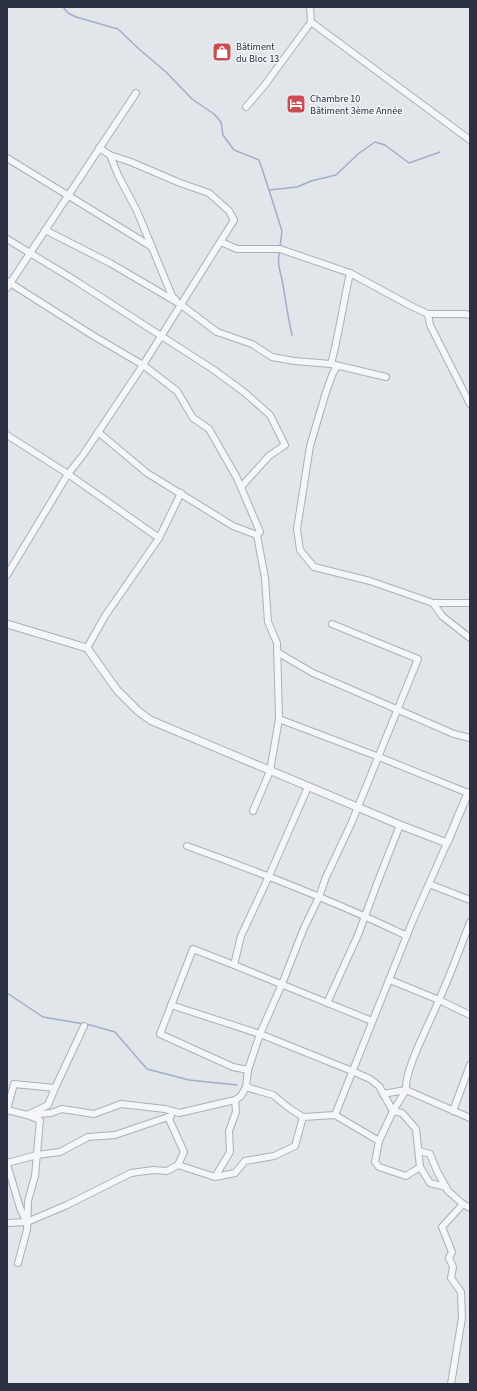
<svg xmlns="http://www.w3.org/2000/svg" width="477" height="1391" font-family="'Source Sans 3',sans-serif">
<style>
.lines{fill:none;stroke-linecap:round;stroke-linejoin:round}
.stream{stroke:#9fafc9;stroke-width:1.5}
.minor-casing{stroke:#abafb8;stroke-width:8}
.tertiary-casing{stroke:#abafb8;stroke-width:9}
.minor{stroke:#f5f6f8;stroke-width:6}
.tertiary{stroke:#f5f6f8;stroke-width:7}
.labels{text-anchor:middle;stroke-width:3;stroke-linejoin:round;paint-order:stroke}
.poi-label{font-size:10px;fill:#2b3142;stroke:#f2f4f7;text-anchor:start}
</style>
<rect width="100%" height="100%" fill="#e2e5ea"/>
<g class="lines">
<g class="stream">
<path d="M63 7 68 13 76 17 118 29 139 49 166 72 192 99 214 114 221 122 223 135 234 150 259 160 269 190 297 187 311 181 336 175 358 154 375 142 385 145 409 163 440 152"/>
<path d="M269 190 282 231 280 247"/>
<path d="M280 251C276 265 281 271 283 285 286 302 288 318 292 335"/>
<path d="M7 993 43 1017 90 1025 115 1032 147 1069 189 1080 237 1085"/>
</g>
<defs>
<g id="minor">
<path d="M311 22 470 140"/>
<path d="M246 107 264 86 311 22 310 7"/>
<path d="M99 148 110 155 118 175 137 211 172 296 176 300"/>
<path d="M7 158 152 247"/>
<path d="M45 230 110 263 180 304 217 332 252 344 272 357 294 361 331 364 386 377"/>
<path d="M7 239 76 281 214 370 244 392 270 415 285 445 269 456 241 487"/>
<path d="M221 242 237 249H280L350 273C343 304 339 334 331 364"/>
<path d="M350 273 411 306 428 314H464L470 315"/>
<path d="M7 281 92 335 143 365 177 391 193 418 209 429 237 478 260 532 257 535 265 578 268 622 277 643 279 719 270 771 253 811"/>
<path d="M7 288 136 93"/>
<path d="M428 314 430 325 470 404"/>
<path d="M337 366 333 373 326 392 310 446 297 529 300 550 314 567 370 581 433 603H470"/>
<path d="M98 432 147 473 233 526 257 535"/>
<path d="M7 435 68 474 159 538"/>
<path d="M7 575 68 474 83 455 143 365 234 220 229 211 209 193 180 183 131 162 110 155"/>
<path d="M433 603 442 616 470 638"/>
<path d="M87 648 105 616 159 538 181 493"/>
<path d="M277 652 313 673 454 734 470 738"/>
<path d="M279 719 379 757 468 793"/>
<path d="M308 787 269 876 241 936 234 965 372 1021"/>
<path d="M187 846C262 873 336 902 407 936"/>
<path d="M429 884 470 900"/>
<path d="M470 922C460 949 450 976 438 1002 430 1023 404 1070 406 1090L470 1118"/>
<path d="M234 965 193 949 160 1034 233 1067 248 1070"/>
<path d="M390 980 439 1000 470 1015"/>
<path d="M327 1003 358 935 378 881 400 825"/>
<path d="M171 1005 260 1034 352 1071 370 1079 379 1086 393 1111 379 1141"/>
<path d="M246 1087 273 1095 289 1108 303 1117 335 1115 379 1141 375 1162 379 1167 406 1176 420 1167"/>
<path d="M383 1094 406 1090 393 1111 402 1113 416 1129 420 1167 430 1183 446 1187"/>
<path d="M7 1107 8 1106 14 1084 55 1088 84 1026"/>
<path d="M7 1110 27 1115 51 1113 62 1109 94 1114 121 1104 165 1109 179 1113 235 1100"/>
<path d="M453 1111 470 1065"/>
<path d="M335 1115 413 920 447 843"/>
<path d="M168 1117 184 1152 178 1165 215 1177 235 1173 245 1161 274 1156 295 1146 303 1117"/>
<path d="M419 1151 430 1154 437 1171 448 1191 463 1204"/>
<path d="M7 1163 37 1155 60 1152 88 1137 115 1135 171 1116"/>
<path d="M7 1164 20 1208 26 1221"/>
<path d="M215 1177 230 1152 229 1131 236 1112 235 1100 241 1096 246 1087 248 1070 260 1034 282 984 304 928 319 897 326 877 351 824 418 659 332 624"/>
<path d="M7 1223 27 1222 67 1205 131 1173 153 1170 167 1171 178 1165"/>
<path d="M18 1263 27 1230 28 1201 35 1176 40 1120 27 1115 48 1105 55 1088"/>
<path d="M451 1384 462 1318 461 1292 451 1278 453 1267 449 1258 452 1252 442 1227 463 1204 470 1208"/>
</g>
<path id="tertiary" d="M7 624 87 648 117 690 138 711 150 720 400 825 447 843 468 793 470 794"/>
</defs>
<use href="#minor" class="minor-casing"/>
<use href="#tertiary" class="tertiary-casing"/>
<use href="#minor" class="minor"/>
<use href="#tertiary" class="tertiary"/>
</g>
<defs>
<symbol id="shop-square" viewBox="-11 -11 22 22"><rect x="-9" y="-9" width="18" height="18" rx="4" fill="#ca4d53" stroke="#f2f4f7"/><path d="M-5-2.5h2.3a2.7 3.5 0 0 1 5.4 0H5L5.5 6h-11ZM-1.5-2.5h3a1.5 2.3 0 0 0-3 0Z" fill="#fff"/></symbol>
<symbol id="hotel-square" viewBox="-11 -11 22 22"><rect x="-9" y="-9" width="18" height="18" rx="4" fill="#ca4d53" stroke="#f2f4f7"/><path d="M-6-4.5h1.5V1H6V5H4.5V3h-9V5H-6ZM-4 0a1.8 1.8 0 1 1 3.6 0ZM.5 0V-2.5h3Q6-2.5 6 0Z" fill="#fff"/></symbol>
</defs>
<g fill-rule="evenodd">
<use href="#shop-square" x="211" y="41" width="22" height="22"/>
<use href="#hotel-square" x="285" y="93" width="22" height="22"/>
</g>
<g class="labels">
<g class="poi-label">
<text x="236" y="50">Bâtiment<tspan x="236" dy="12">du Bloc 13</tspan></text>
<text x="310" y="102">Chambre 10<tspan x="310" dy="12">Bâtiment 3ème Année</tspan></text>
</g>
</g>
<rect width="477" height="1391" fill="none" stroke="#2b3142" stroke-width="16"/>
</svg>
